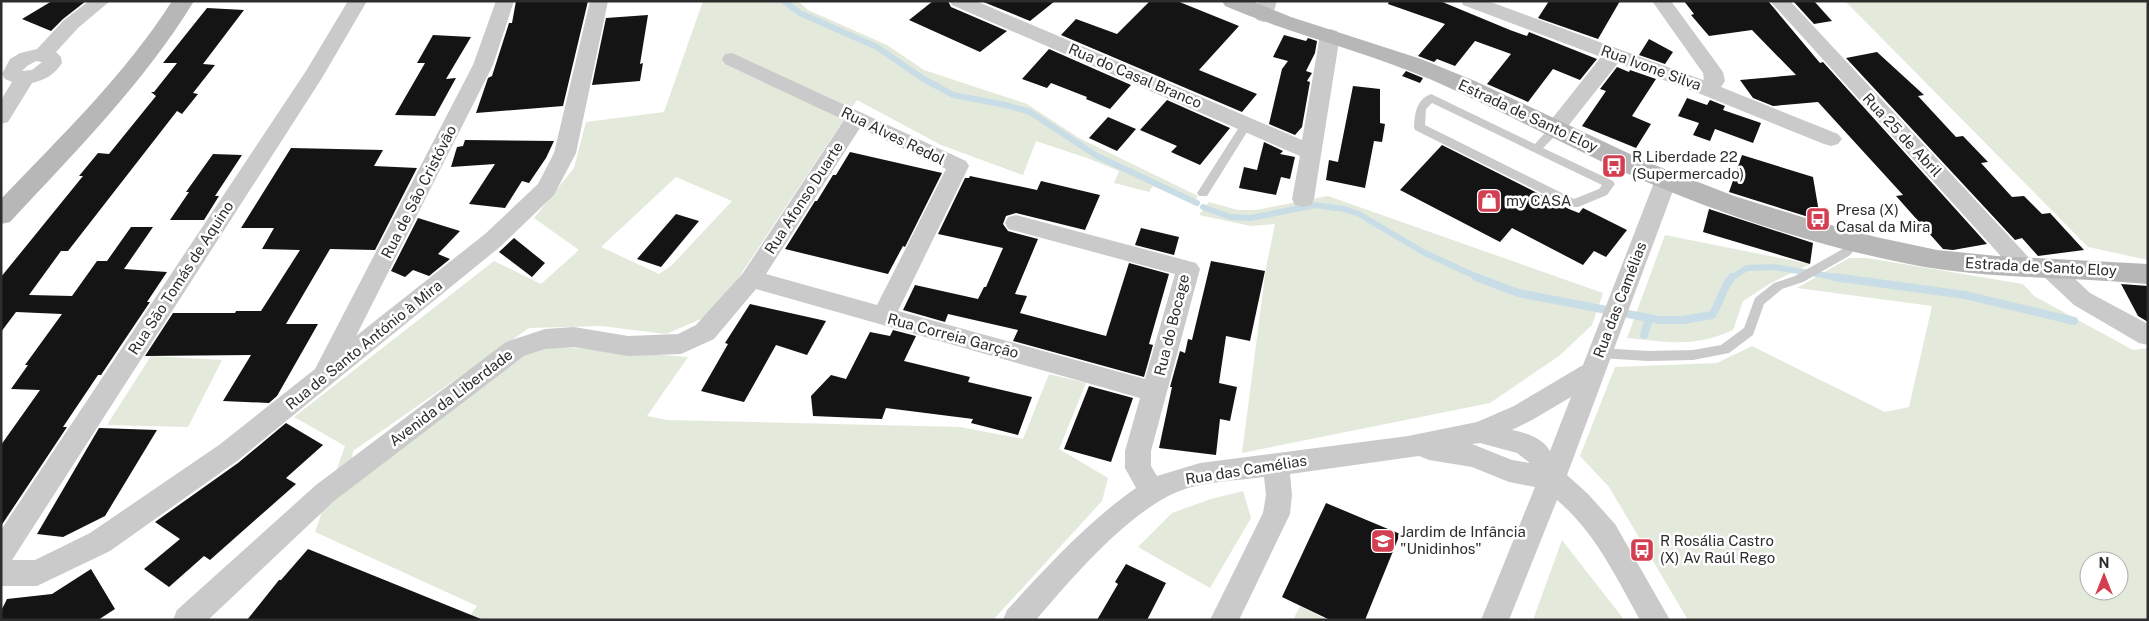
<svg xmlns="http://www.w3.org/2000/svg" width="2149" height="621" font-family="'Public Sans',sans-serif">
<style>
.green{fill:#e3e9db;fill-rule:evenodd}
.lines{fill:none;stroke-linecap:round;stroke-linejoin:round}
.stream-far1{stroke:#c9dde7;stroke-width:6}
.stream{stroke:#c9dde7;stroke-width:8}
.building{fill:#141414}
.lane{fill:#cacaca;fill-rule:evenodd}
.street{fill:#cacaca;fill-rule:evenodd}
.secondary{fill:#b7b7b7;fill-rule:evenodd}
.labels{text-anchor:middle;stroke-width:5;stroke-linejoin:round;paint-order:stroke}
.street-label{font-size:15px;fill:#2d2d2d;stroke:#fff}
.poi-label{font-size:15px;fill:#2d2d2d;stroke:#fff;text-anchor:start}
</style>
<rect width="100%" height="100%" fill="#fff"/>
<g class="green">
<path d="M703 1H798L808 10 887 45 924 70 1027 104 1079 138 1198 196 1193 204 1153 186 1149 192 1114 183 1119 171 1087 158 1036 141 1023 175 941 145 857 100 715 313 666 334 601 326 529 328 353 451 349 481 526 355 554 346 688 357 647 416 667 420 960 427 1023 439 1049 374 1086 383 1059 449 1108 478 1102 501 993 620H467L477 606 315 532 345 446 294 417 494 261 541 284 579 250 534 218 574 168 586 122 664 112ZM676 177 732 201 672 265 659 274 601 247Z"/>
<path d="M1845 1H2148V260L2088 247Z"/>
<path d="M1328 196 1603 293 1592 325 1559 356 1490 403 1242 453 1266 268 1275 224 1251 226 1199 215 1209 202 1238 210H1256Z"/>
<path d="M1665 235 1810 264 1771 283 1743 301 1733 330C1692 348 1670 342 1627 338Z"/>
<path d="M1849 258H1867L2023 284 2034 296 2133 350 2148 348V620H1688L1609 487 1580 456 1615 367 1717 363 1752 346 1885 412 1909 407 1932 306 1797 288ZM2089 561H2119V591H2089Z"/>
<path d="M151 356 222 360 188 427 107 425Z"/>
<path d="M1243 491 1251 518 1210 588 1138 547 1172 513 1211 499Z"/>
<path d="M1562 540 1622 617 1623 620H1533Z"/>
<path d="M1300 606 1327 620H1293Z"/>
</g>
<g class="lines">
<g class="stream-far1">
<path d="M784 1 800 13 877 47 922 78 953 95 1006 105 1030 112 1097 156 1197 203"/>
<path d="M1203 207 1230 217 1251 218 1315 205 1344 209 1359 214 1423 252 1479 278"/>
<path d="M1731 278 1747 268 1773 267 1841 278"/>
</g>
<g class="stream">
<path d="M1476 277 1518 293 1659 320H1683L1712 315C1719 305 1725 283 1732 277"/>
<path d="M1834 277 1965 295 2074 321"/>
<path d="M1644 335 1649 319"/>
</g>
</g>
<g class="building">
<path d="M52 1H86L63 19 51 31 22 19Z"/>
<path d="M516 1H588L563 106 476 113 488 78 492 76 509 23H512Z"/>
<path d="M933 1H948L951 7 1007 31 980 52 909 20Z"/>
<path d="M981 1H1055L1030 21Z"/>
<path d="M1150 1H1177L1239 26 1199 70 1257 94 1242 112 1061 35 1076 19 1117 34Z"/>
<path d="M1389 1H1440L1510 30 1527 36 1529 32 1597 59 1580 80 1553 69 1528 102 1487 84 1511 54 1475 41 1455 66 1437 59 1434 62 1418 56 1445 24 1388 4Z"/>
<path d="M1549 1H1620L1598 39 1538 18Z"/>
<path d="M1684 1H1768L1820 63 1823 62 1987 244 1953 250 1943 249 1896 196 1903 195 1818 102 1773 106 1753 98 1740 80 1796 75 1752 30 1709 36 1691 15 1694 14Z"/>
<path d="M1793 1H1814L1832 21 1814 24Z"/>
<path d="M207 8 244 10 203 64 215 65 193 93 198 94 182 114 177 111 68 251H61L29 295 72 296 97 261H107L131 227H153L124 269 167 272 147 302H150L101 375H98L63 427H67L1 526V445L40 390 11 389 28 365H25L62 314 16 312 1 332V277L83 176H79L98 153 109 154 156 96 151 92H154L177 63H163Z"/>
<path d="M648 15 640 64 643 63 640 81 592 85 606 18Z"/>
<path d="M433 35 471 37 446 79 456 78 435 116 395 115 425 63H417Z"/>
<path d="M1284 35 1306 41 1308 38 1317 41 1315 53 1306 71 1312 73 1307 81 1310 82 1302 127 1295 135 1269 124 1282 69 1288 61 1273 57Z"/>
<path d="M1649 39 1673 52 1665 64 1639 55Z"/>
<path d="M1049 49 1131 85 1110 109 1086 99 1087 97 1051 83 1047 88 1022 79Z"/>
<path d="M1877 52 1924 95 1918 96 1956 137 1963 136 1988 162 1981 163 2012 197 2024 196 2042 214 2050 213 2084 250 2038 256 2022 238 2015 240 1846 58Z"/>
<path d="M1617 67 1629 72 1630 70 1656 79 1632 116 1651 124 1636 148 1582 126 1606 91 1600 89Z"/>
<path d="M1406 71 1423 78 1420 83 1402 76Z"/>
<path d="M1353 86 1380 89V123L1385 124 1382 142 1374 141 1365 188 1326 180 1329 160 1338 162Z"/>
<path d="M1687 98 1707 105 1710 100 1725 106 1723 110 1761 123 1753 143 1715 129 1710 141 1693 135 1699 123 1678 116Z"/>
<path d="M1167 100 1230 128 1200 165 1171 152 1177 146 1140 130Z"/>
<path d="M1108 117 1136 129 1117 151 1089 138Z"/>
<path d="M465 140 554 141 546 158 529 183 522 181 505 208 469 204 495 164 451 167 457 147 463 146Z"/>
<path d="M1264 142 1283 151 1280 154 1295 157 1290 179 1281 177 1276 195 1239 188 1244 167 1257 170Z"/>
<path d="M1442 145 1569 209 1579 213 1583 208 1627 230 1606 257 1594 251 1583 265 1512 228 1500 242 1400 190Z"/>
<path d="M291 148 383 150 374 166 417 168 375 250 330 249 286 324H318L277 396 269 403 223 401 251 355 145 356 173 313H235L236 311H261L300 250 262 249 274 228H241Z"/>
<path d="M850 152 942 173 905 247 903 246 888 274 785 249 815 201H817L833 175H836Z"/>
<path d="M213 154 242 155 215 196H219L204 220H170L189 192H186Z"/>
<path d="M1742 155 1813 177 1820 218 1815 217V219L1729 192Z"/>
<path d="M970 176 1037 190 1041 181 1100 195 1085 230 1016 213 1006 216 1003 224 1008 231 1038 239 1015 294 1027 296 1020 313 1106 336 1129 263 1169 274 1149 344 1153 345 1144 377 1013 341 1018 330 948 314 945 322 903 310 915 285 978 299 984 287H986L1003 248 938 234 965 178H969Z"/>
<path d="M1709 209 1813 243 1810 264 1703 232Z"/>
<path d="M676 214 699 221 661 267 637 259Z"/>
<path d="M418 218 460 231 438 254 450 259 429 276 413 270 405 277 391 271Z"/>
<path d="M1141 228 1179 237 1174 255 1135 245Z"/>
<path d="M514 238 545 263 532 277 499 252Z"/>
<path d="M1211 261 1265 271 1250 341 1226 336 1219 383 1237 387 1230 421 1220 419 1216 455 1159 448 1172 387H1170L1180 351 1185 353 1188 339 1192 340Z"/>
<path d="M2121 284 2148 286V322L2138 316Z"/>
<path d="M750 304 826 321 807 355 776 345 744 402 701 391 728 344 725 343Z"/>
<path d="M893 330 916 336 904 361 970 377 968 382 1032 397 1018 435 971 423 973 419 886 408 882 419 813 416 811 396 831 375 846 379 870 332 890 336Z"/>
<path d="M1089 386 1133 398 1111 462 1064 449Z"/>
<path d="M286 423 323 445 286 478 296 484 210 560 204 556 169 587 144 569 180 539 155 522 238 463Z"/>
<path d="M99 428 157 430 105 516 63 537 37 534Z"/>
<path d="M1326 503 1400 534 1365 620H1330L1282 597Z"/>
<path d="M308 549 481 619V620H247L279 580H281Z"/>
<path d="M1126 564 1166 583 1147 620H1097L1118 584 1115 582Z"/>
<path d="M91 569 115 609 98 620H1V611L7 599 52 594Z"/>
</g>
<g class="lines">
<g class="lane">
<path d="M1431 94 1535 144 1550 127H1558L1559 130 1558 133 1543 148 1613 181 1615 184 1607 195 1578 207H1570L1415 130 1414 127C1415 113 1416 100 1431 94ZM1432 103 1602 185 1599 189 1574 199 1425 125 1426 109Z"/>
<path d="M1247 120 1252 124 1207 196H1199L1197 193 1199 190 1243 121Z"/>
<path d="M1856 238 1862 242 1849 256 1803 282 1782 289 1764 304 1753 335 1729 353 1693 360 1648 361 1600 358 1595 357 1594 353 1595 349 1600 348 1648 351 1693 350 1721 345 1744 328 1755 298 1774 283 1795 276 1841 250 1852 239Z"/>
</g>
<g class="street">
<path d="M89 1H110L78 28 56 52 61 57 62 63C54 75 45 80 32 83L8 122 1 124V100L12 82 5 79 2 74 10 59 20 53 37 49 64 20ZM36 61 42 62 32 70 22 71 27 66Z"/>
<path d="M348 1H367L322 78 12 560H35L90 533 219 445 315 369 473 65 496 1H514L493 65 356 336 485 234 538 184 554 153 590 1H608L576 153 554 195 501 246 237 461 110 551 37 586H1V530L306 71Z"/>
<path d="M950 1H976L1302 140 1320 35 1323 31 1330 29 1337 31 1340 35 1314 199 1311 205 1303 207 1295 205 1292 199 1300 156 952 5Z"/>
<path d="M1259 1H1277L1271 20 1264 22 1257 20 1254 16Z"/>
<path d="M1461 1H1488L1703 80 1704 79 1703 73 1652 1H1671L1723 72 1725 81 1721 87 1838 134 1842 139 1838 144 1831 146 1824 144 1698 93 1618 63 1561 135 1554 137 1547 135 1544 130 1547 125 1601 57 1463 5Z"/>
<path d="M1770 1H1790L2033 262 2037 268 2033 274 2025 277 2017 274Z"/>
<path d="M732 53 966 161 969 166 898 311 1145 379 1175 274 1016 231 1008 229 1005 223 1008 217 1016 215 1196 263 1200 269 1151 451V466L1157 476 1200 463 1408 436 1477 422 1514 406 1583 365 1655 180 1658 175 1666 172 1674 175 1677 180 1567 475 1588 494 1615 524 1670 620H1640C1616 577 1595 532 1557 500L1509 620H1481L1535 487 1509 482 1472 467 1429 460 1419 456 1290 474 1292 495 1290 514 1239 620H1210L1263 513 1266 495 1264 477C1236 481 1204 481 1177 492 1127 513 1071 579 1036 620H1003L1007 610C1047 567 1087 522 1136 488L1125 468V451L1140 398 756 289 714 339 681 354 628 356 574 347 545 349 524 356 334 501 208 620H173L177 610 316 485 506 342 545 329 574 327 628 336 678 334 696 325 743 273 844 120 725 64 722 59 725 54ZM860 128 946 169 877 305 766 274ZM1571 397 1550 451C1542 437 1526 433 1512 430L1532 420ZM1480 443 1517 453 1530 463 1512 460 1472 444Z"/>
<path d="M2049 259 2057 262 2090 293 2148 324V345L2139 343 2074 305 2041 274 2037 268 2041 262Z"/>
</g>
<g class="secondary">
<path d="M172 1H194C144 83 75 152 10 222L1 224V199C61 136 125 75 172 1Z"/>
<path d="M1222 1H1252L1291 17 1421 59 1475 81 1647 162 1734 196 1815 221 1876 237 1937 250 1997 256 2148 264V284C2068 276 1988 280 1909 264 1813 245 1716 213 1626 173 1561 143 1498 109 1432 80 1365 51 1293 35 1225 6Z"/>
</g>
</g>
<defs>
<symbol id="bus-square" viewBox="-11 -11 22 22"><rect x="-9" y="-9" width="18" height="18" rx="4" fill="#d43e51" stroke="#fff"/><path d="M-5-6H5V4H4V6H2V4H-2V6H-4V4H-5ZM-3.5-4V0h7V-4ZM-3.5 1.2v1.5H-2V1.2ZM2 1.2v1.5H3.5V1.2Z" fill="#fff"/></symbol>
<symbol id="shop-square" viewBox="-11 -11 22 22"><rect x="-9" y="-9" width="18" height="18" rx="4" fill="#d43e51" stroke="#fff"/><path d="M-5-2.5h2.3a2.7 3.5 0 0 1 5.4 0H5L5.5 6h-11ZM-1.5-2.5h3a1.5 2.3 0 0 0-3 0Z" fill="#fff"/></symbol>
<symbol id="school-square" viewBox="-11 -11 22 22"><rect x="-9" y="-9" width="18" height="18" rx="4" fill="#d43e51" stroke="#fff"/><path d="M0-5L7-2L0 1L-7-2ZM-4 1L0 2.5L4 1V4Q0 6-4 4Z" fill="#fff"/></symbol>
</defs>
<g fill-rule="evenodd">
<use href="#bus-square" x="1600" y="152" width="28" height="28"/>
<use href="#shop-square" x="1475" y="187" width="28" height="28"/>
<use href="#bus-square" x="1804" y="205" width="28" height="28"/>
<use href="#school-square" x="1369" y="527" width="28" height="28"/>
<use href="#bus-square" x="1628" y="536" width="28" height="28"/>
</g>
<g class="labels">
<g class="street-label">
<text transform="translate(1651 68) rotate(20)" y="5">Rua Ivone Silva</text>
<text transform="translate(1135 76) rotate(23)" y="5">Rua do Casal Branco</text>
<text transform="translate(1528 116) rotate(25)" y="5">Estrada de Santo Eloy</text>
<text transform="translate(1902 135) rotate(47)" y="5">Rua 25 de Abril</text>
<text transform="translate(893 136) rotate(26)" y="5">Rua Alves Redol</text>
<text transform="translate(419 192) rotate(-63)" y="5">Rua de São Cristóvão</text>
<text transform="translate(804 198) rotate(-57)" y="5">Rua Afonso Duarte</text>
<text transform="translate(2041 267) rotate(3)" y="5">Estrada de Santo Eloy</text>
<text transform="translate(181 278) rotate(-57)" y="5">Rua São Tomás de Aquino</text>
<text transform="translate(1620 300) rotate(-69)" y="5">Rua das Camélias</text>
<text transform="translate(1172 325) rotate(-76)" y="5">Rua do Bocage</text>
<text transform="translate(953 336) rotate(15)" y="5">Rua Correia Garção</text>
<text transform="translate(364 345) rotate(-39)" y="5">Rua de Santo António à Mira</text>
<text transform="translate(451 398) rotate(-37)" y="5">Avenida da Liberdade</text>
<text transform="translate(1246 470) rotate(-9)" y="5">Rua das Camélias</text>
</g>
<g class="poi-label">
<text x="1632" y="162">R Liberdade 22<tspan x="1632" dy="17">(Supermercado)</tspan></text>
<text x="1506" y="206">my CASA</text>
<text x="1836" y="215">Presa (X)<tspan x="1836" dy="17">Casal da Mira</tspan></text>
<text x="1400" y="537">Jardim de Infância<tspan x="1400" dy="17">"Unidinhos"</tspan></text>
<text x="1660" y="546">R Rosália Castro<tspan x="1660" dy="17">(X) Av Raúl Rego</tspan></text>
</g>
</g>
<rect width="2149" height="621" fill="none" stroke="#2d2d2d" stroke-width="5"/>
<g transform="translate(2104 576)"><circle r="24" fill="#ffffff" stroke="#ababab"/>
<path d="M0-4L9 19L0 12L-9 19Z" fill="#d43e51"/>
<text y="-8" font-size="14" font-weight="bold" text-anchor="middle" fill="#2d2d2d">N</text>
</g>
</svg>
